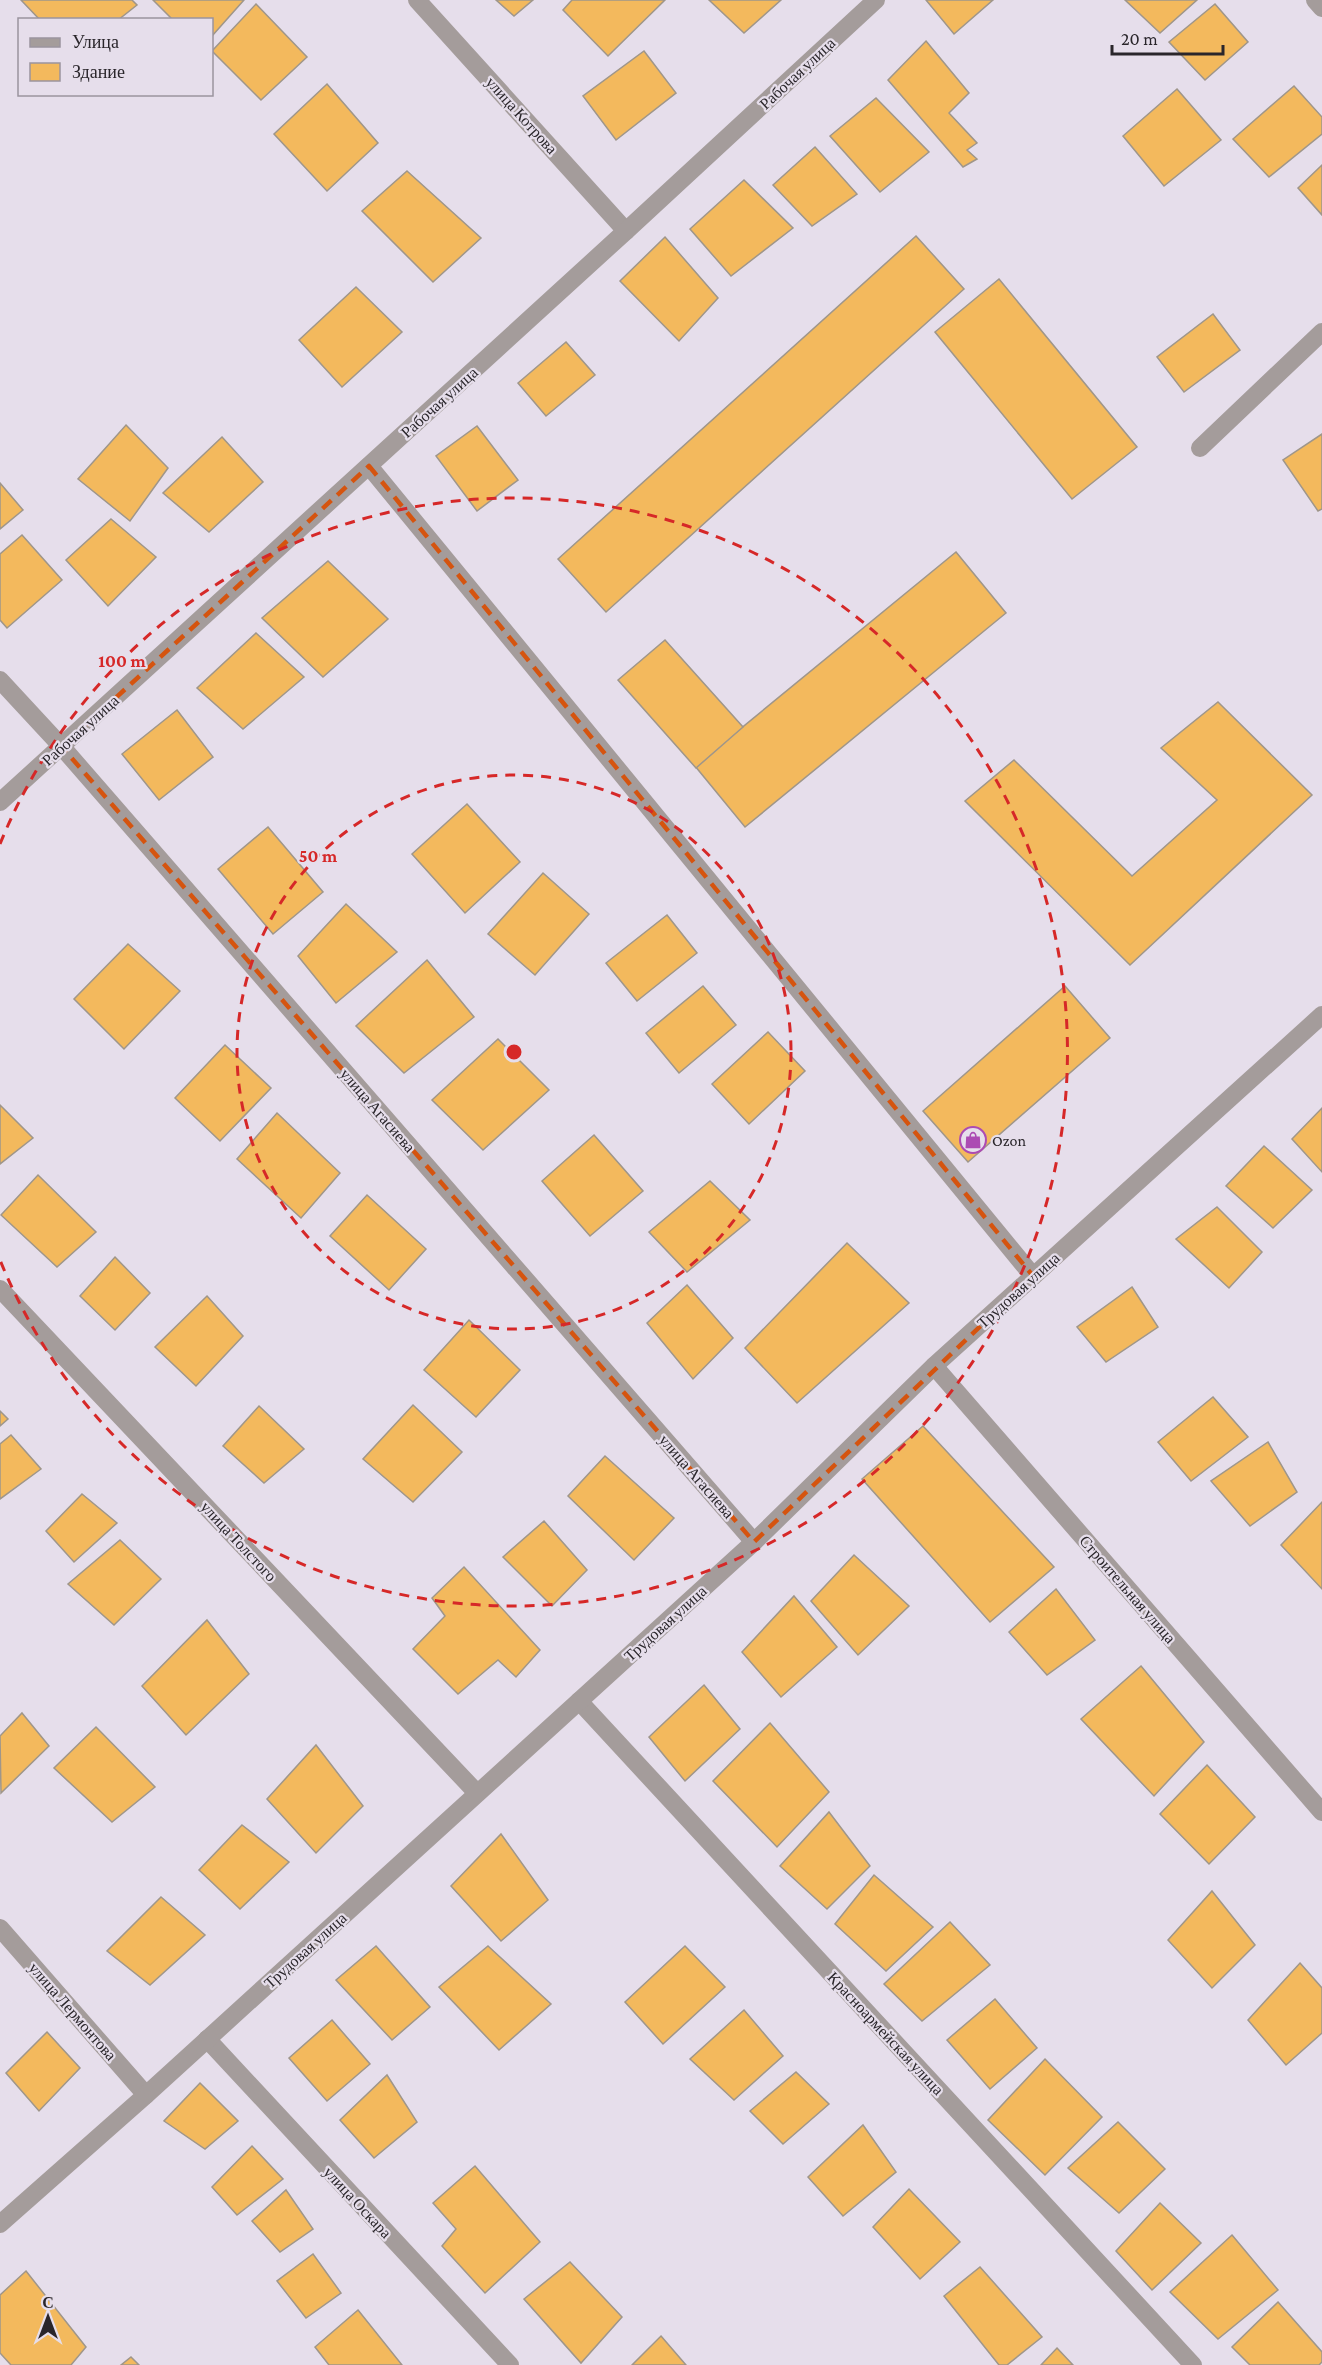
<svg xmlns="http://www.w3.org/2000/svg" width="1322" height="2365" font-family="'Crimson Pro',serif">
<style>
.building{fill:#f3b95d;stroke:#9f968a;stroke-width:1.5}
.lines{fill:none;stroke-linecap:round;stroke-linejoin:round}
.minor{stroke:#a49c9b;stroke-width:18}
.marked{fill:none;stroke:#d5540f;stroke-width:4.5;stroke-dasharray:12 8;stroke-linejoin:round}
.ring{fill:none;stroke:#d62828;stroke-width:3;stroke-dasharray:10 8}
.labels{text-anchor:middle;stroke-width:4.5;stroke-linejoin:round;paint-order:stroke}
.street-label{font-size:16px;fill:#2a262b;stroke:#e6deeb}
.poi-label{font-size:16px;fill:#2a262b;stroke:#e6deeb;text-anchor:start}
.centre{fill:#d62828;stroke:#e6deeb;stroke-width:3}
.ring-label{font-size:18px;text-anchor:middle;font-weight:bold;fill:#d62828;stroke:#e6deeb;stroke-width:4.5;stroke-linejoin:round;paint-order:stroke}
</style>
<rect width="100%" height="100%" fill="#e6deeb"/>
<g class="building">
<path d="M21 0H132L137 5 118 20H40Z"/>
<path d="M153 0H244L212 36V20H173Z"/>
<path d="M496 0H533L514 16Z"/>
<path d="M572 0H665L608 56 563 10Z"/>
<path d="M709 0H781L744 33Z"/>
<path d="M926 0H993L954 34Z"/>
<path d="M1125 0H1197L1160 33Z"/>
<path d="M256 4 307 57 261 100 212 51Z"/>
<path d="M1215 4 1248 42 1205 80 1169 42Z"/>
<path d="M926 41 969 93 949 113 977 143 967 150 977 159 963 167 888 80Z"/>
<path d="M644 51 676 93 616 140 583 96Z"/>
<path d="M327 84 378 143 327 191 274 134Z"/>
<path d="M1294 86 1322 117V134L1269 177 1233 139Z"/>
<path d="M1177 89 1221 140 1164 186 1123 136Z"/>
<path d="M876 98 929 152 880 192 830 136Z"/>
<path d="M815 147 857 194 812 226 773 185Z"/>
<path d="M1322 165V215L1298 188Z"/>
<path d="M407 171 481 238 433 282 362 211Z"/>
<path d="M744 180 793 228 731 276 690 229Z"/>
<path d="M916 236 964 289 606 612 558 559Z"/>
<path d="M665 237 718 298 679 341 620 281Z"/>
<path d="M999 279 1137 447 1072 499 935 332Z"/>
<path d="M356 287 402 332 342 387 299 340Z"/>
<path d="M1213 314 1240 350 1184 392 1157 357Z"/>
<path d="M566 342 595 375 546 416 518 383Z"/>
<path d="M126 425 168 468 130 521 78 479Z"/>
<path d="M477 426 518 480 477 511 436 456Z"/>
<path d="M1322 434V509L1318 511 1283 460Z"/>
<path d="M222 437 263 482 209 532 163 493Z"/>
<path d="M0 483 23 510 0 529Z"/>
<path d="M111 519 156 557 108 606 66 560Z"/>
<path d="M22 535 62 580 7 628 0 620V554Z"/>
<path d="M956 552 1006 613 745 827 695 766Z"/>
<path d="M328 561 388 619 323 677 262 618Z"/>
<path d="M256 633 304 677 243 729 197 688Z"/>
<path d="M665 640 743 727 696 768 618 680Z"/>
<path d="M1218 702 1312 795 1130 965 965 801 1014 760 1132 876 1217 800 1161 748Z"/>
<path d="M177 710 213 757 159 800 122 754Z"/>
<path d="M467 804 520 862 465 913 412 854Z"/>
<path d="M268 827 323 892 273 934 218 869Z"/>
<path d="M543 873 589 914 535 975 488 934Z"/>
<path d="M346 904 397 952 336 1003 298 956Z"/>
<path d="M667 915 697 953 637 1001 606 963Z"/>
<path d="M128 944 180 991 124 1049 74 999Z"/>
<path d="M427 960 474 1017 404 1073 356 1026Z"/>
<path d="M703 986 736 1025 679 1073 646 1033Z"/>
<path d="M1065 986 1110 1038 968 1162 923 1111Z"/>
<path d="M768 1032 805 1071 749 1124 712 1084Z"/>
<path d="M498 1039 549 1090 483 1150 432 1100Z"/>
<path d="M225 1045 271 1088 220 1141 175 1098Z"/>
<path d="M0 1105 33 1138 0 1164Z"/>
<path d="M1322 1108V1172L1292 1139Z"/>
<path d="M277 1113 340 1173 301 1218 237 1159Z"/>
<path d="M594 1135 643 1191 590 1236 542 1181Z"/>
<path d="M1264 1146 1312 1190 1273 1228 1226 1186Z"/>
<path d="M38 1175 96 1232 57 1267 1 1215Z"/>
<path d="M710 1181 750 1220 687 1272 649 1232Z"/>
<path d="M367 1195 426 1249 389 1290 330 1236Z"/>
<path d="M1217 1207 1262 1252 1229 1288 1176 1239Z"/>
<path d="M847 1243 909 1303 797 1403 745 1348Z"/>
<path d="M115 1257 150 1293 115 1330 80 1296Z"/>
<path d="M687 1285 733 1338 693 1379 647 1323Z"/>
<path d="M1132 1287 1158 1327 1106 1362 1077 1327Z"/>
<path d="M207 1296 243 1336 196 1386 155 1347Z"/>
<path d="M469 1320 520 1370 476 1417 424 1370Z"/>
<path d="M1213 1397 1248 1437 1191 1481 1158 1442Z"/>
<path d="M413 1405 462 1452 413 1502 363 1459Z"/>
<path d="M259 1406 304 1449 264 1483 223 1446Z"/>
<path d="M0 1411 8 1419 0 1426Z"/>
<path d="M923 1426 1054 1567 990 1622 862 1479Z"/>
<path d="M11 1435 41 1469 0 1499V1444Z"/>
<path d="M1268 1442 1297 1492 1250 1526 1211 1481Z"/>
<path d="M605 1456 674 1518 634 1560 568 1496Z"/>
<path d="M82 1494 117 1523 74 1562 46 1531Z"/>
<path d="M1322 1502V1589L1281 1545Z"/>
<path d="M544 1521 587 1570 552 1606 503 1557Z"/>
<path d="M120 1540 161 1579 114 1625 68 1584Z"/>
<path d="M854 1555 909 1606 858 1655 811 1601Z"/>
<path d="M464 1567 540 1650 516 1677 498 1660 458 1694 413 1649 445 1616 432 1598Z"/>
<path d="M1056 1589 1095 1640 1047 1675 1009 1632Z"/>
<path d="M794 1596 837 1647 781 1697 742 1652Z"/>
<path d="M207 1620 249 1674 186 1735 142 1686Z"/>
<path d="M1141 1666 1204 1742 1154 1796 1081 1719Z"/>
<path d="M704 1685 740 1729 685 1781 649 1737Z"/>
<path d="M22 1713 49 1746 1 1793 0 1736Z"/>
<path d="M770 1723 829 1792 777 1847 713 1781Z"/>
<path d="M96 1727 155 1787 112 1822 54 1768Z"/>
<path d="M316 1745 363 1806 316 1853 267 1799Z"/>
<path d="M1207 1765 1255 1817 1209 1864 1160 1814Z"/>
<path d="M829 1812 870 1866 827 1909 780 1866Z"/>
<path d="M242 1825 289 1862 240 1909 199 1870Z"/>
<path d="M501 1834 548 1900 501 1941 451 1886Z"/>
<path d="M874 1875 933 1927 886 1971 835 1924Z"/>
<path d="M1212 1891 1255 1945 1212 1988 1168 1940Z"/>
<path d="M161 1897 205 1935 150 1985 107 1951Z"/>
<path d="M950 1922 990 1965 922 2021 884 1984Z"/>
<path d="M376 1946 430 2007 392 2040 336 1980Z"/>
<path d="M488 1946 551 2004 499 2050 439 1987Z"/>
<path d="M685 1946 725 1987 663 2044 625 2002Z"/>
<path d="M1300 1963 1322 1988V2033L1286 2065 1248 2020Z"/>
<path d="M995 1999 1037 2048 990 2089 947 2040Z"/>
<path d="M744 2010 783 2056 734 2100 690 2059Z"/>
<path d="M332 2020 370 2064 327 2101 289 2058Z"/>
<path d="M47 2032 80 2068 39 2111 6 2073Z"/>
<path d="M1045 2059 1102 2117 1045 2175 988 2120Z"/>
<path d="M796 2072 829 2104 783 2144 750 2111Z"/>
<path d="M387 2075 417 2122 374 2158 340 2120Z"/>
<path d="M200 2083 238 2121 205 2149 164 2121Z"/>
<path d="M1118 2122 1165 2169 1119 2213 1068 2168Z"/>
<path d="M863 2125 896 2172 843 2216 808 2177Z"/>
<path d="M252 2146 283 2179 237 2215 212 2187Z"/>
<path d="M475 2166 540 2242 485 2293 442 2246 456 2229 433 2203Z"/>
<path d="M909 2189 960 2242 920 2279 873 2227Z"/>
<path d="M286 2190 313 2229 280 2252 252 2221Z"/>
<path d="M1160 2203 1201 2243 1152 2290 1116 2251Z"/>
<path d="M1232 2235 1278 2290 1218 2339 1170 2292Z"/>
<path d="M313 2254 341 2293 306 2318 277 2281Z"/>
<path d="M570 2262 622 2317 581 2363 524 2299Z"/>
<path d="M980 2267 1042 2337 1007 2365H999L944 2296Z"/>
<path d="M26 2271 86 2347 71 2365H11L0 2353V2295Z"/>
<path d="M1278 2302 1322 2352V2362L1319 2365H1250L1232 2347Z"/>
<path d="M358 2310 402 2365H329L315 2347Z"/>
<path d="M661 2336 686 2365H632Z"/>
<path d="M1057 2348 1073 2365H1041Z"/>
<path d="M131 2357 139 2365H121Z"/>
</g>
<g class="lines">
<g class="minor">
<path d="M417 0 626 231"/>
<path d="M1315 0 1322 8"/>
<path d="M1200 448 1322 332"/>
<path d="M369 466 1033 1276"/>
<path d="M0 680 62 747 754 1542"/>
<path d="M0 802 626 231 876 0"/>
<path d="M0 1289 477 1793"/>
<path d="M934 1366 1322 1812"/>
<path d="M579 1701 1193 2365"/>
<path d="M0 1928 146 2095"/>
<path d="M207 2039 510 2365"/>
<path d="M0 2224 146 2095 754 1542 934 1366 1322 1015"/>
</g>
</g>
<path class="marked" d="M369 466 1033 1276 754 1542 62 747Z"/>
<g class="ring">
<circle cx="514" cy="1052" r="277"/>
<path d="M0 844A554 554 0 1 1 0 1260"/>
</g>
<defs>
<symbol id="shop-ring" viewBox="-11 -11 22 22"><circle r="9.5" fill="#e6deeb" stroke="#ac4bb3" stroke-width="1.5"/><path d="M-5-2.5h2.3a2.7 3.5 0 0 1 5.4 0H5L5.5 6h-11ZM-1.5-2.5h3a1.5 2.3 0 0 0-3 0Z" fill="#ac4bb3"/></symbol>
</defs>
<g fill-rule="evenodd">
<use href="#shop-ring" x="958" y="1125" width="30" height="30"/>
</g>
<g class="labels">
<g class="street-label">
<text transform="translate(797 73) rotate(-43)" y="6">Рабочая улица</text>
<text transform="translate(522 115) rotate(48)" y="6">улица Котрова</text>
<text transform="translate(439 402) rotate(-42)" y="6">Рабочая улица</text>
<text transform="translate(80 730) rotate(-42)" y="6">Рабочая улица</text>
<text transform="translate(378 1110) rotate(49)" y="6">улица Агасиева</text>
<text transform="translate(1018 1290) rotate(-42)" y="6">Трудовая улица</text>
<text transform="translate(697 1476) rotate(49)" y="6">улица Агасиева</text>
<text transform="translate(239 1541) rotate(47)" y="6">улица Толстого</text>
<text transform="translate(1128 1589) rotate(49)" y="6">Строительная улица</text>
<text transform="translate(665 1623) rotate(-42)" y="6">Трудовая улица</text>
<text transform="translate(305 1950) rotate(-42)" y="6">Трудовая улица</text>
<text transform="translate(73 2011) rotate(49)" y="6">улица Лермонтова</text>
<text transform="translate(886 2033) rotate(47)" y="6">Красноармейская улица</text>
<text transform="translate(358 2202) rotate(47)" y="6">улица Оскара</text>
</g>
<g class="poi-label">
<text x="992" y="1146">Ozon</text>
</g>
</g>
<circle cx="514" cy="1052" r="9" class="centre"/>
<g class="ring-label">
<text x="122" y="667">100 m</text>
<text x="318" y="862">50 m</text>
</g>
<rect x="18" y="18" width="195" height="78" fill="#e6deeb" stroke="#9b949e" stroke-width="1.5"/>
<rect x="30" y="38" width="30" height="9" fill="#a49c9b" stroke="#9b949e" stroke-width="1.5"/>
<text x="72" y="48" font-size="18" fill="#2a262b">Улица</text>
<rect x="30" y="63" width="30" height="18" fill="#f3b95d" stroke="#9b949e" stroke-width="1.5"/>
<text x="72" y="78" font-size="18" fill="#2a262b">Здание</text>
<g transform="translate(48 2317)" stroke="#e6deeb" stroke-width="4.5" paint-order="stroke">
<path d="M0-4.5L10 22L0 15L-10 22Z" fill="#2a262b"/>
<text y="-9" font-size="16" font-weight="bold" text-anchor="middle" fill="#2a262b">С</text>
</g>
<path d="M1112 45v9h111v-9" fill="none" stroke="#2a262b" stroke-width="3"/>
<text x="1121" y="45" font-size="18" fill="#2a262b" stroke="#e6deeb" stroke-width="4.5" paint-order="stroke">20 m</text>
</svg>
